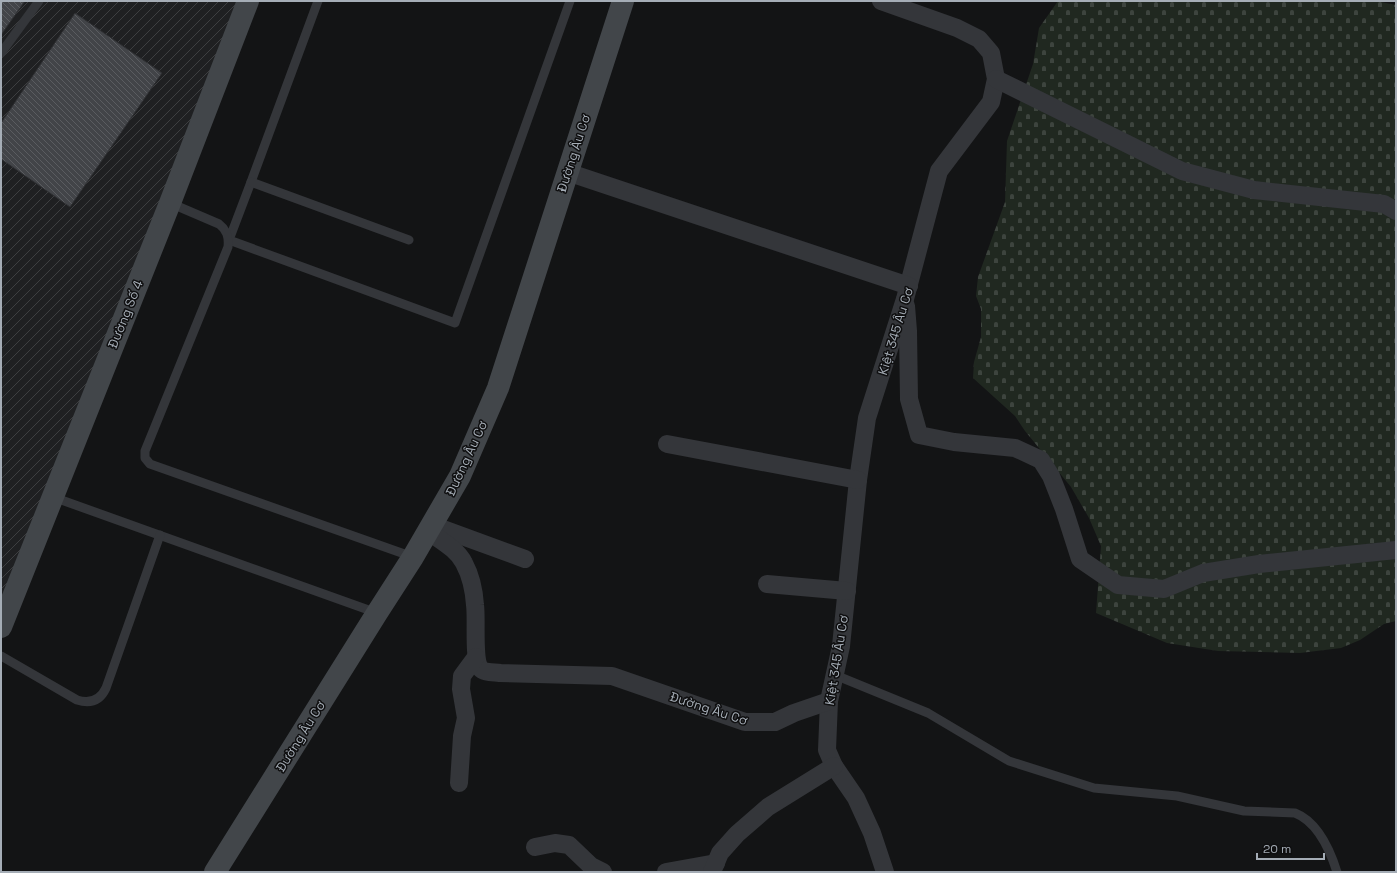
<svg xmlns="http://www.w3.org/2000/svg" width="1397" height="873" font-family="'Space Grotesk',sans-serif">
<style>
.industrial{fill:url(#industrial-furrows)}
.cemetery{fill:url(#cemetery-stones)}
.building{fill:url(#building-back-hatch);stroke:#2d2e31}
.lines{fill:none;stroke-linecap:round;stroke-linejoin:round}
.lane{stroke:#34363a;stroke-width:9}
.street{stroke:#34363a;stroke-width:18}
.secondary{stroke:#42464a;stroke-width:22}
.labels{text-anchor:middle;stroke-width:3;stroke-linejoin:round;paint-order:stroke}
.street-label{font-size:13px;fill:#a5adb6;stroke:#0f0f10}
</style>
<defs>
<pattern id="industrial-furrows" width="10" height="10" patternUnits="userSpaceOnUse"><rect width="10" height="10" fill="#1f2022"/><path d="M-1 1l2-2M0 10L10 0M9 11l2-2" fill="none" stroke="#3d3e40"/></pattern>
<pattern id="cemetery-stones" width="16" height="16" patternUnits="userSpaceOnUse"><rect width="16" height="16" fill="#202820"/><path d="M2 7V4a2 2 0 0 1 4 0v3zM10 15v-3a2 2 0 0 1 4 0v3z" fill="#3d443e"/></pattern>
<pattern id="building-back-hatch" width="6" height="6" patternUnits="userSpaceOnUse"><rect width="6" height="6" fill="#424448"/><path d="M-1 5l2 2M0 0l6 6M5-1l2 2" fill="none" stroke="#5a5c60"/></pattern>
</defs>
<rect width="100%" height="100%" fill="#131415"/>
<path class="industrial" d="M1 1H248L1 628Z"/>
<path class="cemetery" d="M1058 1H1376L1396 5V621L1384 624 1360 640 1341 648 1300 653 1218 651 1167 643 1096 613 1101 546 1089 518 1071 487 1025 431 1015 416 973 378 974 362 981 337V309L976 296 978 277 1005 202 1007 141 1033 64 1039 28Z"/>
<g class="building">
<path d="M1 1H25L1 35Z"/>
<path d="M75 13 162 73 70 207 1 159V123Z"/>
</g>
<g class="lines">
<g class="lane">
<path d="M318 1 251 182 229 240 455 323 570 1"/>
<path d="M1 53 39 1"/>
<path d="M251 182 409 240"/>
<path d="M170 203 219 224C227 230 229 237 228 247L145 451V458L150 464 413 557"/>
<path d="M53 497 377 613"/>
<path d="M1 656 77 700C90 704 100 701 106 688L160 535"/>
<path d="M835 675 928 713 1009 761 1094 788 1177 796 1244 811 1295 813C1318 822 1330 850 1337 872"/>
</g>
<g class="street">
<path d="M881 1 957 28 979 39 991 53 996 79 991 102 939 171 905 299 867 418 858 480 841 646 829 701 827 750 834 766 856 798 872 833 885 872"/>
<path d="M996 79 1182 171 1254 190 1384 204 1396 211"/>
<path d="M567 172 909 286"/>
<path d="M906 306 908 331 909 399 919 435 954 442 1015 448 1041 460 1051 476 1064 509 1080 559 1118 585 1164 589 1203 573 1259 564 1396 550"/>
<path d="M667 444 858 480"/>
<path d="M432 525 525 559"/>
<path d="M428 531C441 541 457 549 464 563 471 576 474 590 475 605 477 618 473 659 480 668 484 673 494 672 500 673L612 676 745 722H775L794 713 829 701"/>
<path d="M767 584 847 591"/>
<path d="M459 783 462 736 466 718 461 689 462 676 476 657"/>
<path d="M535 847 555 843 569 845 591 866 603 872"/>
<path d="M666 872 716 863"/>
<path d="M712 872 720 853 737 834 768 807 834 766"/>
</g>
<g class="secondary">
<path d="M1 627 170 203 248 1"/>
<path d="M215 872 377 613 413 557 460 476 498 388 623 1"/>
</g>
</g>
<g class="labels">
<g class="street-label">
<text transform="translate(573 153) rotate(-72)" y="5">Đường Âu Cơ</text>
<text transform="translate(125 314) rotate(-68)" y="5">Đường Số 4</text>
<text transform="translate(895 331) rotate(-73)" y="5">Kiệt 345 Âu Cơ</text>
<text transform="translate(466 458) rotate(-65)" y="5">Đường Âu Cơ</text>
<text transform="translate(836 660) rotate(-81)" y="5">Kiệt 345 Âu Cơ</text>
<text transform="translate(709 708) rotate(18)" y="5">Đường Âu Cơ</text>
<text transform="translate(300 736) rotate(-58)" y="5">Đường Âu Cơ</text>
</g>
</g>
<rect width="1397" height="873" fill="none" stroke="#a5adb6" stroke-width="4"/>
<path d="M1257 853v6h67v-6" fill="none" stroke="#a5adb6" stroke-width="2"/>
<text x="1263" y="853" font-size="12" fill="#a5adb6" stroke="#0f0f10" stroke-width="3" paint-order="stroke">20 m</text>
</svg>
